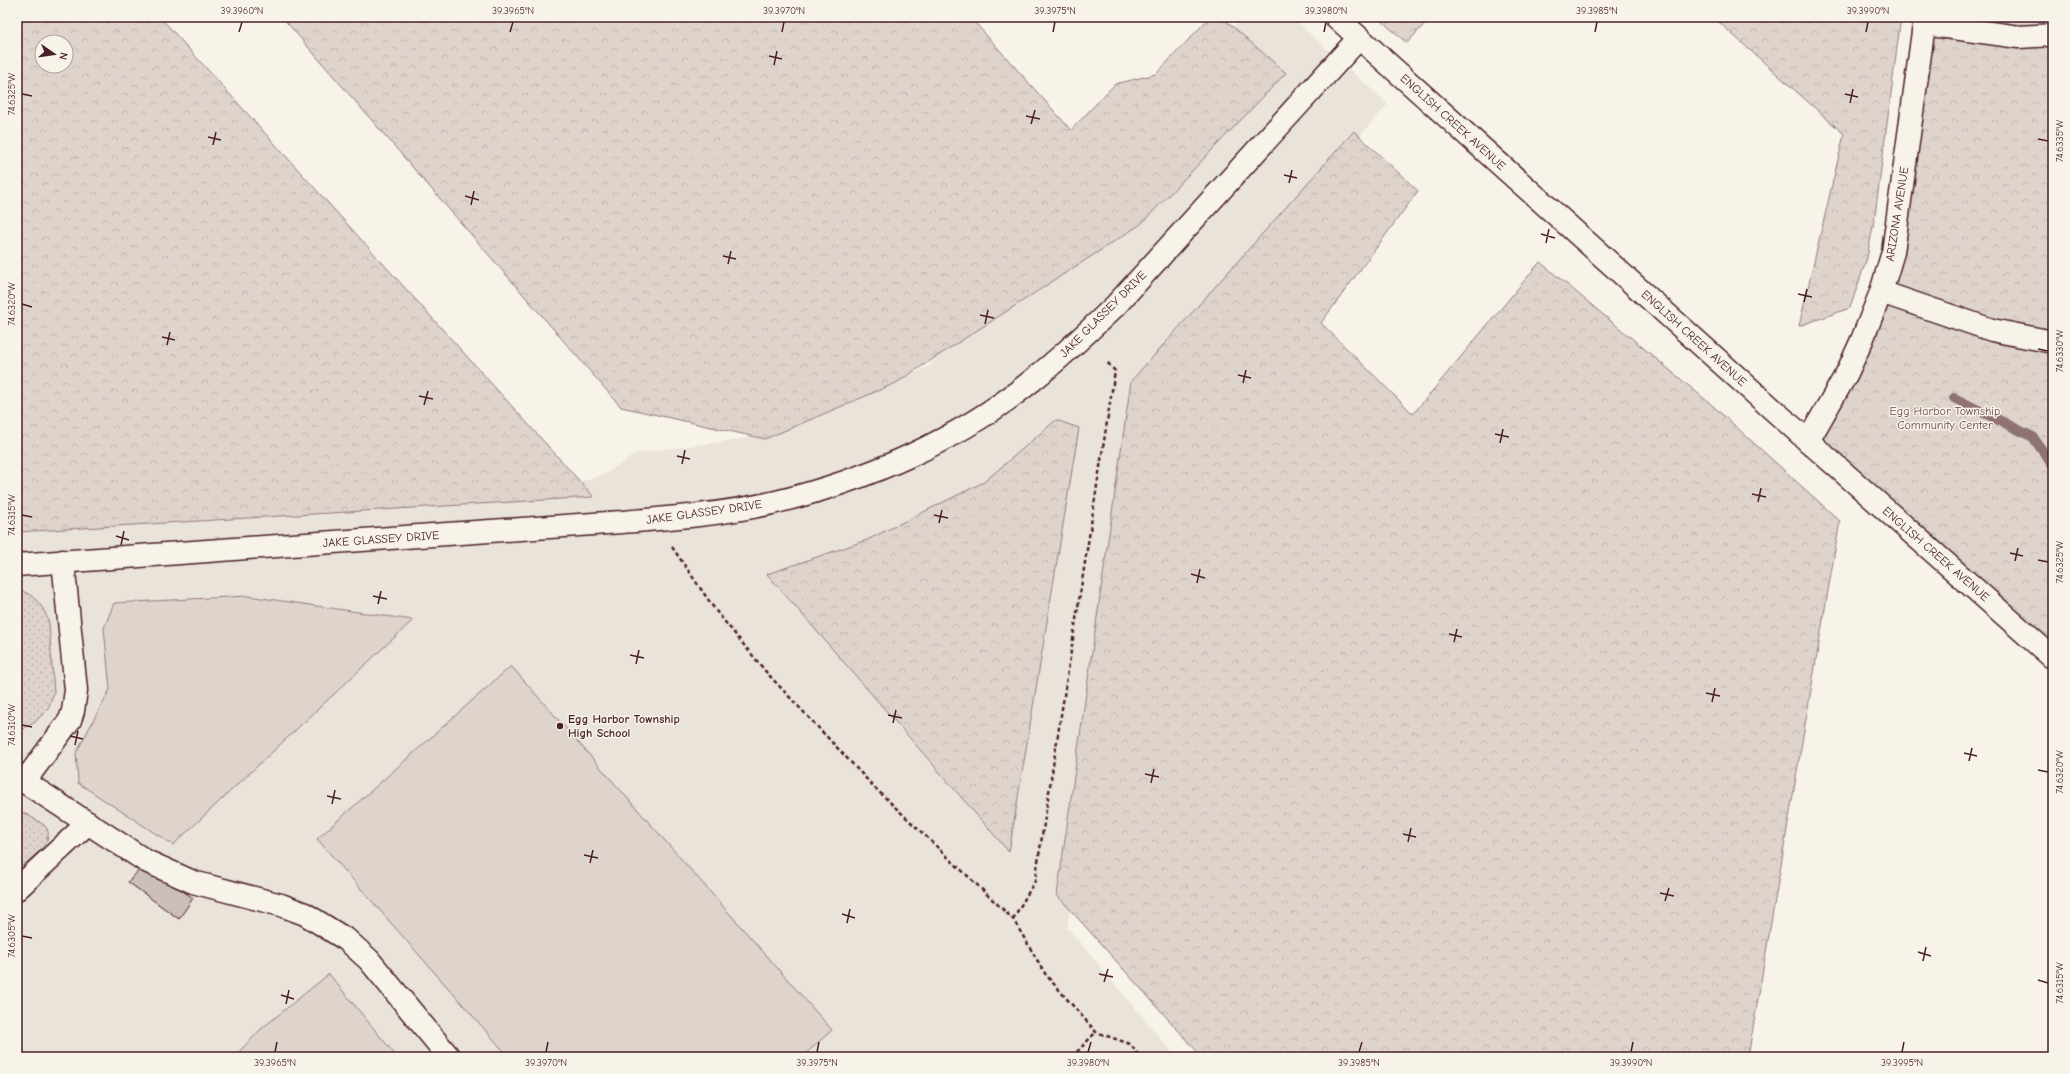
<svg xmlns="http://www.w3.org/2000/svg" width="2070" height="1074" font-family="'Comic Neue',sans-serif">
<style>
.built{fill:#eae3da}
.grass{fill:url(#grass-dots);stroke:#947a7c}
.forest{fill:url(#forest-crowns);stroke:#947a7c;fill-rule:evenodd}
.garden{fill:#ded4cc;stroke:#947a7c}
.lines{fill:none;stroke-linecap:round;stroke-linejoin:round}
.stream{stroke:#8e7275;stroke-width:10}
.building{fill:#ccbfb9;stroke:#4a1f2b}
.minor-casing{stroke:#4a1f2b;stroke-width:25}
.major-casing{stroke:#4a1f2b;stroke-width:25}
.path{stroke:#4a1f2b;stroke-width:2.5;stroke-dasharray:4 3;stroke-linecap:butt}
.minor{stroke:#f7f3e8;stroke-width:22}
.major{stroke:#f7f3e8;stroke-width:22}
.ticks{fill:none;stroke:#4a1f2b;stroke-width:1.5}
.poi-dot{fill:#4a1f2b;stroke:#f7f3e8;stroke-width:1.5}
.labels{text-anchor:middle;stroke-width:3;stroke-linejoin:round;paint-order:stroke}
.street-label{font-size:12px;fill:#4a1f2b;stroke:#f7f3e8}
.park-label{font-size:12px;fill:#6f4c53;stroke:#f7f3e8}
.poi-label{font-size:12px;font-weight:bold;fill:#4a1f2b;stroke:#f7f3e8;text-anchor:start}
.neatline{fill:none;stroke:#4a1f2b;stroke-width:1.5}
.ticks-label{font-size:10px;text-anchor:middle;fill:#4a1f2b}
</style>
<defs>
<pattern id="grass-dots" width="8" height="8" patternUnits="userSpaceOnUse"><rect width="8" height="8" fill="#ded4cc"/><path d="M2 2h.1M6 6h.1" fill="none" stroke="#c0b6af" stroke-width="1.8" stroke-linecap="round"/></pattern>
<pattern id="forest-crowns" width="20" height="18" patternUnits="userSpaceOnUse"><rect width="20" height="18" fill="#ded4cc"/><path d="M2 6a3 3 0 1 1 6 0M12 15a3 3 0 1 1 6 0" fill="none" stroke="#c0b6af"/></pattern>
</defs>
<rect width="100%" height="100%" fill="#f7f3e8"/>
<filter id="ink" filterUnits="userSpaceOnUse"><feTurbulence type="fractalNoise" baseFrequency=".025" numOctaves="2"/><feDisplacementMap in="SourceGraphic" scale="8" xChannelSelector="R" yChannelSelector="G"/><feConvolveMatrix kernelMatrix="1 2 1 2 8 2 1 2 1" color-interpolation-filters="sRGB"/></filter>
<g filter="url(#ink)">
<path class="built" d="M1243 17H1291L1388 104 1170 351 1067 927 1176 1057H17V525L568 486 607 473 637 453 742 439 799 422 872 393 929 366Z"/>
<g class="grass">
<path d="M17 589C34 594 44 606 49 623L54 693 52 698 48 709 34 723 17 732Z"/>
<path d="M17 809C25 814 36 819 44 825 60 840 27 861 17 870Z"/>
</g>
<g class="forest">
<path d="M17 17H160L594 497 17 532ZM42 42H66V66H42Z"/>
<path d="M282 17H970L1071 130 1115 84 1156 74 1210 17H1222L1286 73 1141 224 896 383 765 439 621 407Z"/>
<path d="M1377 17H1431L1407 43Z"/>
<path d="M1713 17H1901L1875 215 1867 258 1850 308 1799 326 1844 134Z"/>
<path d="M1925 17H2053V658L1809 441 1872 318Z"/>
<path d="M1354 131 1418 191 1321 323 1413 414 1540 262 1713 406 1840 521 1748 1057H1202L1057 895 1131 381Z"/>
<path d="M1056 420 1079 428 1009 852 767 574 867 540 984 482Z"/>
</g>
<g class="garden">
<path d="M248 596 413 620 173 845 78 783 76 753 110 689 104 628 114 603Z"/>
<path d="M511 666 832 1030 802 1057H509L317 839Z"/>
<path d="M329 974 397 1057H234L261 1029Z"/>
</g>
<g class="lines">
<path class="stream" d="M1954 398 2033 437 2053 466"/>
</g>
<path class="building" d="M144 865 193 898 179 919 128 882Z"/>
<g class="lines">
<defs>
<g id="minor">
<path d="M1924 24 2019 37 2053 35"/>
<path d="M1881 292 1992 330 2053 342"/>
<path d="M1808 441 1847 373 1862 340 1881 292 1893 252 1925 17"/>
<path d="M17 565C160 554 304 544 447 534 506 530 564 526 622 522 672 518 723 514 772 503 865 481 960 440 1034 379 1063 356 1089 331 1116 305L1359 38"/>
<path d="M17 777 146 861 193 882 281 905 305 914 347 940 369 960 449 1057"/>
<path d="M24 782 70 720 73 711 76 690 63 561"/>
<path d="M17 889 88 823"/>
</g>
<path id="major" d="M1336 17 1808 441 2053 658"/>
</defs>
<use href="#minor" class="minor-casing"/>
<use href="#major" class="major-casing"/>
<g class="path">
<path d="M672 547 716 611 767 673 875 788 1013 919 1046 975 1096 1032 1130 1044 1140 1057"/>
<path d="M1013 919 1035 881 1115 371 1106 361"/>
<path d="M1072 1057 1096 1032"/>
</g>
<use href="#minor" class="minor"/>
<use href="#major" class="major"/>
</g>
</g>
<path class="ticks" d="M239 32 242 22M510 32 513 22M782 32 784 22M1053 32 1055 22M1324 32 1326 22M1595 32 1597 22M1866 32 1868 22M769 56 782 59M774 65 777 51M22 94 32 96M1845 94 1858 97M1850 103 1853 89M1026 116 1040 119M1031 124 1035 110M208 137 221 140M2038 139 2048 141M213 145 216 132M1284 175 1297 178M1289 183 1292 170M465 196 479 200M471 205 474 191M1541 234 1555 238M1546 243 1549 229M723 256 736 259M728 264 731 251M1798 294 1812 297M1804 302 1807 289M22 304 32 307M980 315 994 318M985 324 988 310M162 337 175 340M167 345 170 332M2038 349 2048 351M1238 375 1251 378M1243 383 1246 370M419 396 433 399M424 405 428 391M1495 434 1509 437M1500 443 1503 429M677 456 690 459M682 464 685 450M1752 494 1766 497M1758 502 1761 488M22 515 32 517M934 515 948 518M939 523 942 510M116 536 129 540M121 545 124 531M2010 553 2023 556M2038 560 2048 562M2015 561 2018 548M1191 574 1205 578M1197 583 1200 569M373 596 387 599M378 604 381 591M1449 634 1462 637M1454 642 1457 629M630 655 644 658M636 664 639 650M1706 693 1720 696M1712 702 1715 688M888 715 902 718M893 723 896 710M22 725 32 727M70 736 83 739M75 745 78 731M1964 753 1977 756M1969 761 1972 748M2038 770 2048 772M1145 774 1159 777M1151 783 1154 769M327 796 341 799M332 804 335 790M1403 834 1416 837M1408 842 1411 828M584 855 598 858M590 863 593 850M1660 893 1674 896M1665 901 1669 888M842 914 855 918M847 923 850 909M22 936 32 938M1918 952 1931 956M1923 961 1926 947M1099 974 1113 977M2038 980 2048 983M1104 982 1108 969M281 995 294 999M286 1004 289 990M275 1052 277 1042M546 1052 548 1042M817 1052 819 1042M1088 1052 1091 1042M1359 1052 1362 1042M1631 1052 1633 1042M1902 1052 1904 1042"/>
<circle class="poi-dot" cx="560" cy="726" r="4"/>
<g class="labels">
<g class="street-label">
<text transform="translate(1453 122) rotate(42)" y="4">ENGLISH CREEK AVENUE</text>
<text transform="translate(1897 214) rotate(-81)" y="4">ARIZONA AVENUE</text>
<text transform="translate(1103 314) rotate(-45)" y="4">JAKE GLASSEY DRIVE</text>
<text transform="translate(1694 338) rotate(42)" y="4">ENGLISH CREEK AVENUE</text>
<text transform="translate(704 512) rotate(-8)" y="4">JAKE GLASSEY DRIVE</text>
<text transform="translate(381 539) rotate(-4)" y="4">JAKE GLASSEY DRIVE</text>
<text transform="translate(1936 554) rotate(41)" y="4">ENGLISH CREEK AVENUE</text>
</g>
<g class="park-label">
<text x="1945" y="415">Egg Harbor Township<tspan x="1945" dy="14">Community Center</tspan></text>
</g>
<g class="poi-label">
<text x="568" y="723">Egg Harbor Township<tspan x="568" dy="14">High School</tspan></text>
</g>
</g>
<rect width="2070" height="1074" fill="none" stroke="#f7f3e8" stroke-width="44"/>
<g transform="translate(54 54) rotate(103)"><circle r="19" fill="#f7f3e8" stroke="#b29e9c"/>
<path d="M0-3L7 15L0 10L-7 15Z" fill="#4a1f2b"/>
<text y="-6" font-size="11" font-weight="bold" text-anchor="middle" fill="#4a1f2b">N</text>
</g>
<rect x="22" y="22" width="2026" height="1030" class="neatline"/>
<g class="ticks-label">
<text x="242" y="14">39.3960°N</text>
<text x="513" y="14">39.3965°N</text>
<text x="784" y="14">39.3970°N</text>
<text x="1055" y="14">39.3975°N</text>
<text x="1326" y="14">39.3980°N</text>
<text x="1597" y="14">39.3985°N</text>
<text x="1868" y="14">39.3990°N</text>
<text transform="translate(11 94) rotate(-90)" y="4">74.6325°W</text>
<text transform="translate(2059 141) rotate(-90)" y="4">74.6335°W</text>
<text transform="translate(11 304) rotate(-90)" y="4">74.6320°W</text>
<text transform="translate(2059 351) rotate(-90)" y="4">74.6330°W</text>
<text transform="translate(11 515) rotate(-90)" y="4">74.6315°W</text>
<text transform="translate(2059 562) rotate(-90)" y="4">74.6325°W</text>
<text transform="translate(11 725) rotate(-90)" y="4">74.6310°W</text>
<text transform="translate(2059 772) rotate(-90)" y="4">74.6320°W</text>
<text transform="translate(11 936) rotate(-90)" y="4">74.6305°W</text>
<text transform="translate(2059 983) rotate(-90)" y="4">74.6315°W</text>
<text x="275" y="1066">39.3965°N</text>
<text x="546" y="1066">39.3970°N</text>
<text x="817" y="1066">39.3975°N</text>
<text x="1088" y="1066">39.3980°N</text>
<text x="1359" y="1066">39.3985°N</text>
<text x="1631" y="1066">39.3990°N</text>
<text x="1902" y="1066">39.3995°N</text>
</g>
</svg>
